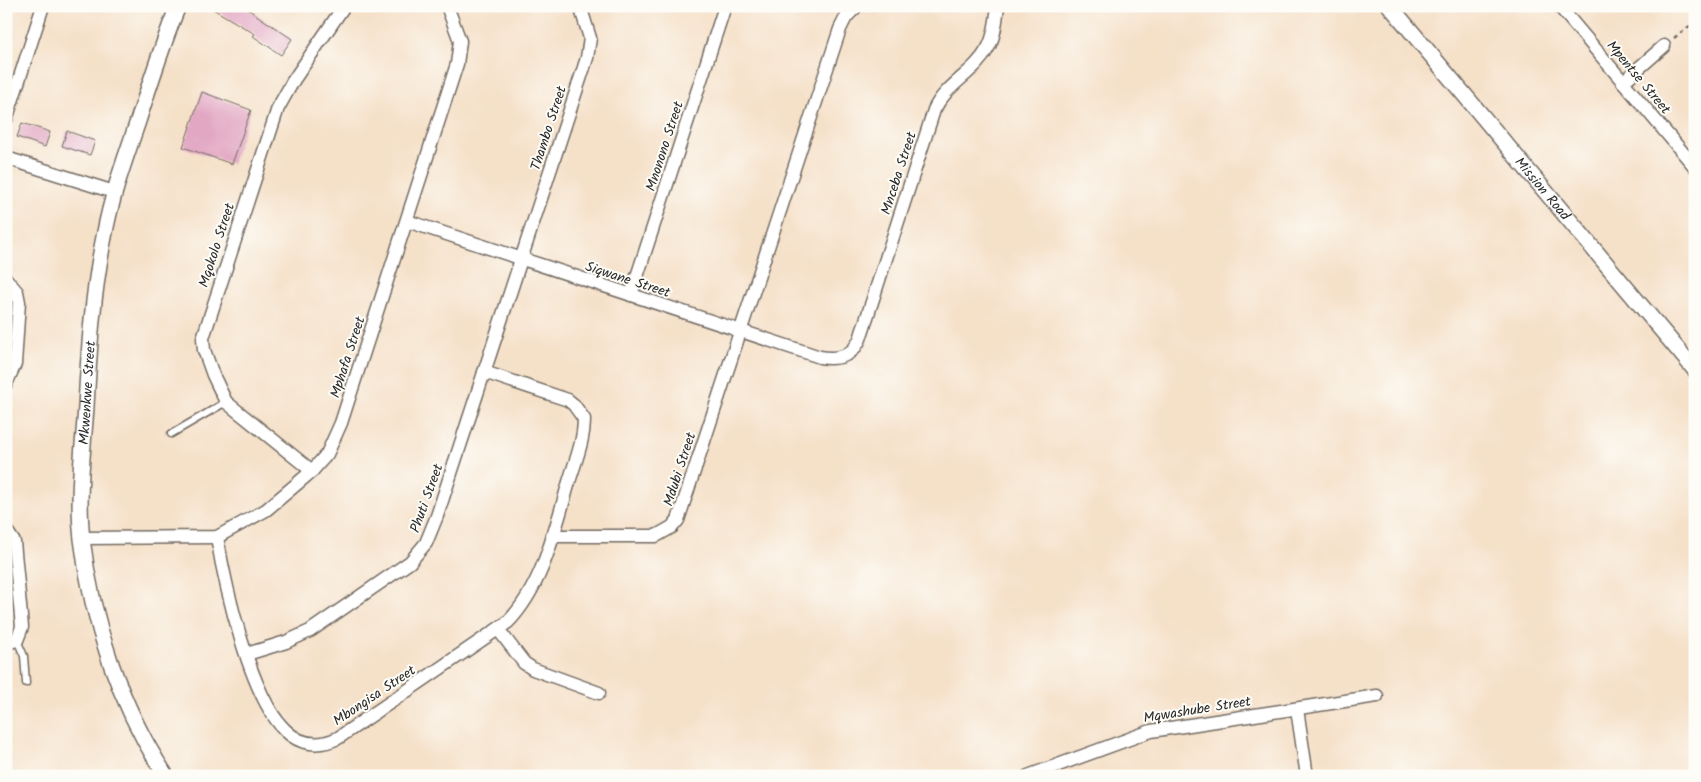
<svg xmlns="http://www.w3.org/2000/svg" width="1701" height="782" font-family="Kalam,sans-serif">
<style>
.building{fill:#e2a7c3}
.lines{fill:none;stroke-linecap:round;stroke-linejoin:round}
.service-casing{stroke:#726a62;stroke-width:9}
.minor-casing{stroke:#726a62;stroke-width:15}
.tertiary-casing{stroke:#726a62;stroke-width:18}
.path{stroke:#726a62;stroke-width:2.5;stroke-dasharray:4 4;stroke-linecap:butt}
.service{stroke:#fff;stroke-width:6}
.minor{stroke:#fff;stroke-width:12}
.tertiary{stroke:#fff;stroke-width:15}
.labels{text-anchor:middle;stroke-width:4;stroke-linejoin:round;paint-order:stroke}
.street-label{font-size:14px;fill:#2b2b2b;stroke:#fdfcf7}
</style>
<rect width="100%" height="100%" fill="#fdfcf7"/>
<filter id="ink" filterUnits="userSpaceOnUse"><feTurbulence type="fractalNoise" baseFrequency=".02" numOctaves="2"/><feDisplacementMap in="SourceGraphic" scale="10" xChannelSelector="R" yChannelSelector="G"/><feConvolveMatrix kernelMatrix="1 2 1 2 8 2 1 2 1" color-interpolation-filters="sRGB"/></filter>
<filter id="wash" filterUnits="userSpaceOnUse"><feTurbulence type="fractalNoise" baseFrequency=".0096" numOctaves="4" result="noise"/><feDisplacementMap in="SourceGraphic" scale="20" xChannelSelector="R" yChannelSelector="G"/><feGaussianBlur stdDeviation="1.12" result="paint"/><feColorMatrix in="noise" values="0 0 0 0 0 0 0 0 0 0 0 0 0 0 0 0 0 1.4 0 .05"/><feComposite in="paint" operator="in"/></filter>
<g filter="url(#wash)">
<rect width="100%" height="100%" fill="#f5e0c8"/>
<g id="blocks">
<g class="building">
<path d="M208 6H243L292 39 281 55 253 36 255 34Z"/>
<path d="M202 92 251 110 232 164 183 147Z"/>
<path d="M22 123 50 132 45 147 17 137Z"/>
<path d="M67 131 95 141 90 155 62 146Z"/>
</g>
</g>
</g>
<g filter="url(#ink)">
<use href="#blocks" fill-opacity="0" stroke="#726a62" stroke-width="1"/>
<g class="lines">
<defs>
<g id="service">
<path d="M171 434 226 402"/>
<path d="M17 640 24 656 26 683"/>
</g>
<g id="minor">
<path d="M1559 6 1695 167"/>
<path d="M1623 82 1664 46"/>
<path d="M6 120 43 6"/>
<path d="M6 158 114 192"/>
<path d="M407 221 820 357C838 360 852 357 860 339L934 110C946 84 975 73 988 48 995 36 996 20 998 6"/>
<path d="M6 279 17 292 19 302 15 364 6 384"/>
<path d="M631 295 725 6"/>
<path d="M312 471 226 402 213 375 204 350 203 338 278 108 293 81 344 6"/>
<path d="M6 530 14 542 22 627 17 640 6 643"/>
<path d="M552 536H656L672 527 678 520 840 29 846 17 857 6"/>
<path d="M217 537C225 585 250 696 285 730 300 745 319 747 338 738L508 622C543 586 555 529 569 482 575 462 584 441 584 419L574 405 568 400 484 372"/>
<path d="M82 538 217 537 266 510 312 471 327 454 341 423 457 64 460 41 447 6"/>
<path d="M498 629 524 663 533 669 599 693"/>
<path d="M247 654 286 642 310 631 410 562 426 543 437 516 587 58 590 38 580 6"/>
<path d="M1297 709 1307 776"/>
<path d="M1028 776 1151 731 1377 696"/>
</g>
<g id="tertiary">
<path id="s1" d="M1390 6 1695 370"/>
<path id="s2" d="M166 776C120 706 92 622 82 539 77 496 83 450 86 407 89 348 93 289 105 232 112 195 125 159 137 124 150 84 162 45 178 6"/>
</g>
</defs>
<use href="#service" class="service-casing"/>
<use href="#minor" class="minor-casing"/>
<use href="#tertiary" class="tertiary-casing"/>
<path class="path" d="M1674 38 1695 22"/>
<use href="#service" class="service"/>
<use href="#minor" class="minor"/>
<use href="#tertiary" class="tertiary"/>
</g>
</g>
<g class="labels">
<g class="street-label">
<text transform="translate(1639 77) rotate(50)" y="5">Mpentse Street</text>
<text transform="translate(548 128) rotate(-72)" y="5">Thambo Street</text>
<text transform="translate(664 146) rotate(-72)" y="5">Mnonono Street</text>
<text transform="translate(898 173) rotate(-72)" y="5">Mnceba Street</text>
<text dy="5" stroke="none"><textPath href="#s1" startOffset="238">Mission Road</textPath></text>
<text transform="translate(216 245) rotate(-72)" y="5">Mqokolo Street</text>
<text transform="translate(628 279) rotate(18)" y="5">Siqwane Street</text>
<text transform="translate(347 357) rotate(-72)" y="5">Mphafa Street</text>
<text dy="5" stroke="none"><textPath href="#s2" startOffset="400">Mkwenkwe Street</textPath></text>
<text transform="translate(679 469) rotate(-72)" y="5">Mdubi Street</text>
<text transform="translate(426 498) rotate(-70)" y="5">Phuti Street</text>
<text transform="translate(374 695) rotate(-34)" y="5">Mbongisa Street</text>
<text transform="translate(1197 709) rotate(-9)" y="5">Mqwashube Street</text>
</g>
</g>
<rect width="1701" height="782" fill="none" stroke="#fdfcf7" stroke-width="25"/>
</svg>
